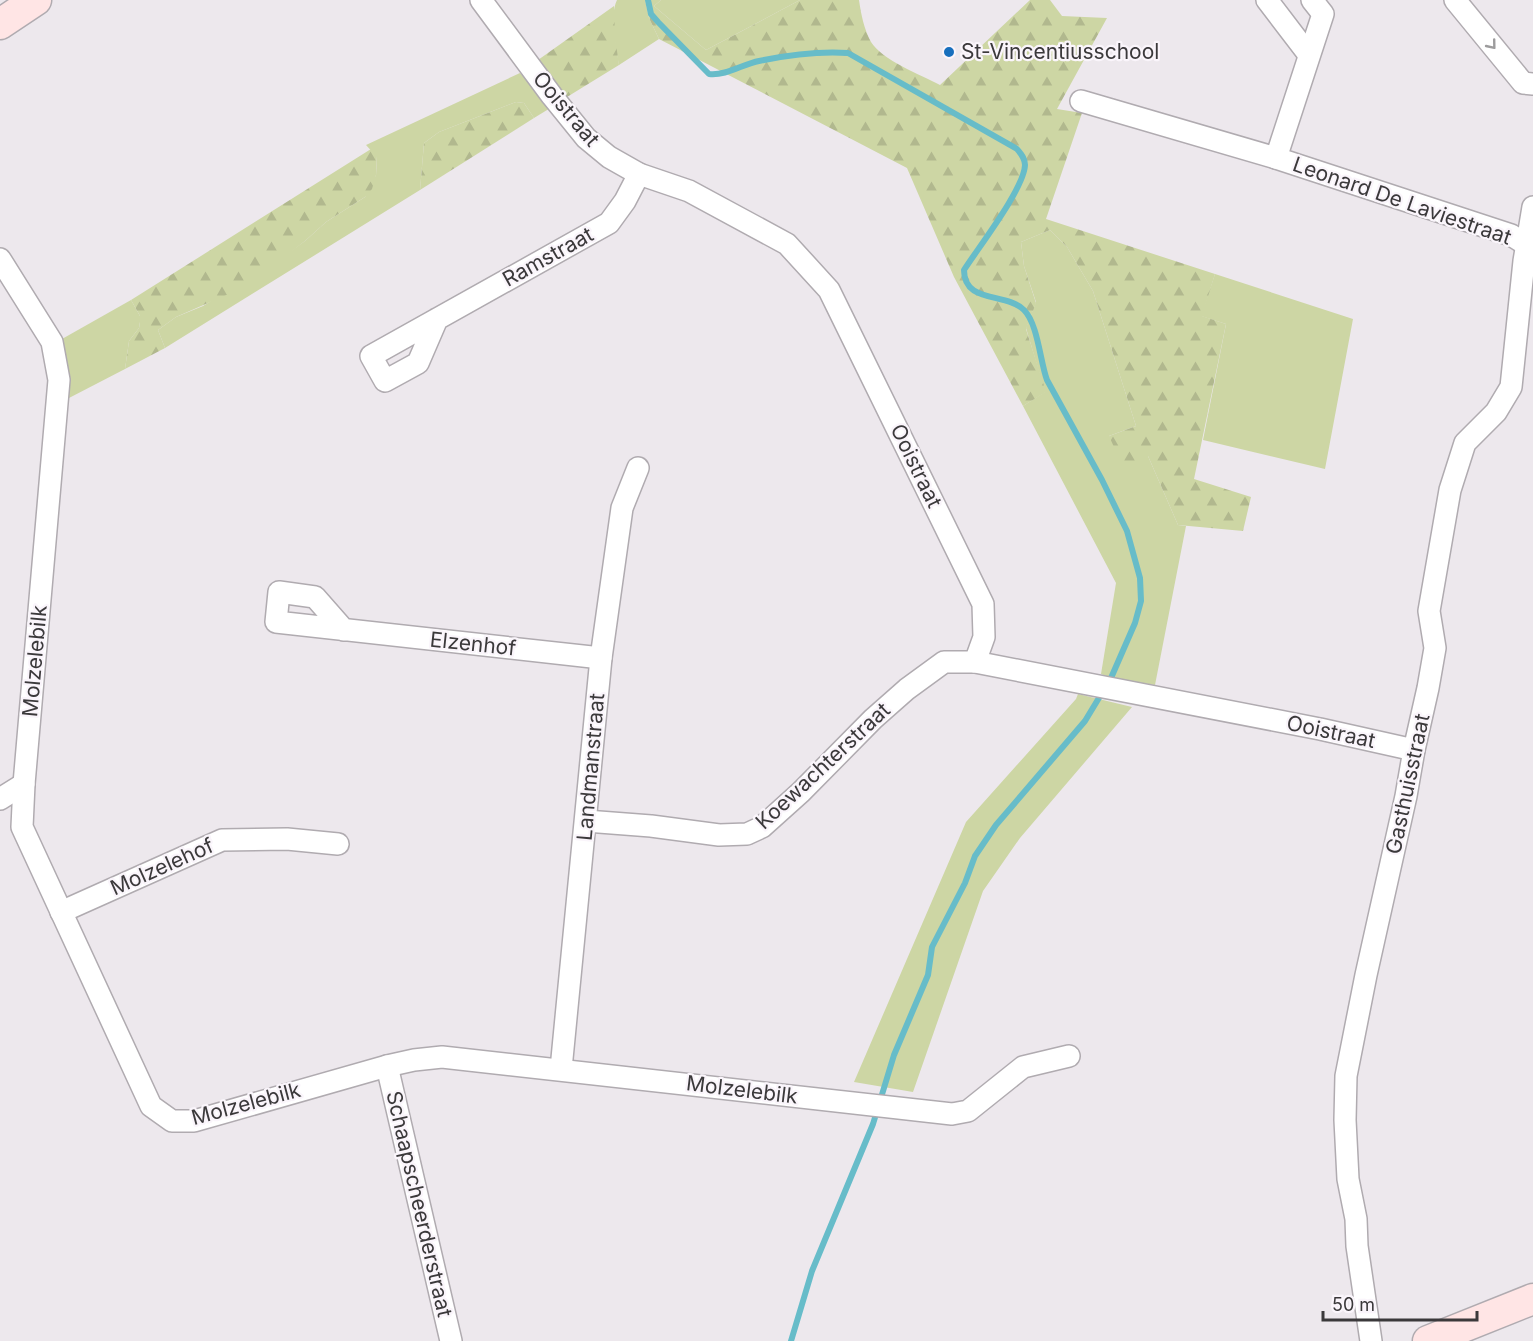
<svg xmlns="http://www.w3.org/2000/svg" width="1533" height="1341" font-family="Inter,sans-serif">
<style>
.grass{fill:#cdd6a4}
.forest{fill:url(#forest-firs)}
.lines{fill:none;stroke-linecap:round;stroke-linejoin:round}
.stream{stroke:#67bcc9;stroke-width:6}
.street-casing{stroke:#b0abb0;stroke-width:24}
.secondary-casing{stroke:#b0abb0;stroke-width:33}
.street{stroke:#fff;stroke-width:21}
.secondary{stroke:#ffe5e5;stroke-width:30}
.oneway{stroke:#9d9c9d}
.poi-dot{fill:#176fbd;stroke:#faf5fb;stroke-width:2}
.labels{text-anchor:middle;stroke-width:4.5;stroke-linejoin:round;paint-order:stroke}
.poi-label{font-size:21px;fill:#3b393b;stroke:#faf5fb;text-anchor:start}
.street-label{font-size:21px;fill:#3b393b;stroke:#faf5fb}
</style>
<defs>
<pattern id="forest-firs" width="22" height="20" patternUnits="userSpaceOnUse" patternTransform="scale(1.5)"><rect width="22" height="20" fill="#cdd6a4"/><path d="M5 1l3.5 6h-7zM16 11l3.5 6h-7z" fill="#b1b88e"/></pattern>
</defs>
<rect width="100%" height="100%" fill="#ede8ed"/>
<g class="grass">
<path d="M617 0H645L649 18 659 39 619 65C616 47 609 16 617 0Z"/>
<path d="M661 0H800L706 50 654 6Z"/>
<path d="M520 73 552 107 534 118 524 103 516 102 439 132 424 143 420 190 165 348 158 330 176 317 203 306 284 256 305 241 326 222 365 197 376 175 377 157 366 145Z"/>
<path d="M1050 230 1067 247 1093 291 1136 426 1109 436 1148 456 1178 525 1186 526 1155 685 1111 678 1101 674 1116 583 1023 406 1045 392 1026 328 1036 302 1024 266 1021 242Z"/>
<path d="M1215 274 1353 319 1325 469 1203 440 1226 324 1201 316Z"/>
<path d="M131 300 140 316V322L139 328 129 341 125 369 69 398 62 339Z"/>
<path d="M1078 694 1132 707 1020 838 983 891 913 1092 854 1082 966 822 1076 699Z"/>
</g>
<g class="forest">
<path d="M645 0H661L654 6 706 50 800 0H859C861 14 864 29 871 42 882 60 921 75 940 85L1030 0H1050L1062 16 1107 18 1057 109 1082 113 1046 219 1215 274 1202 316 1226 324 1194 479 1251 497 1243 531 1178 525 1148 456 1123 467 1109 436 1136 426 1093 291 1067 247 1050 230 1021 242 1024 266 1036 303 1026 329 1046 392 1023 406 954 277 907 168 659 39 649 18Z"/>
<path d="M614 6 615 37 619 65 567 97 538 60Z"/>
<path d="M516 102 524 103 534 118 420 190 424 143 439 132Z"/>
<path d="M371 149 377 156 376 175 372 189 365 197 326 222 305 241 247 286 176 317 158 330 165 348 125 369 129 341 139 328 140 322V316L131 300Z"/>
</g>
<g class="lines">
<path class="stream" d="M648 0 651 14 658 22 709 74C726 76 743 64 759 61 788 55 818 51 848 53L1017 149C1021 154 1025 158 1025 165 1024 189 978 248 964 270 964 304 1006 292 1024 310 1038 324 1040 361 1047 380L1102 480 1127 531 1140 578 1141 601 1135 623 1111 678 1085 721 996 825 975 856 965 883 932 947 928 975 894 1055 873 1124 812 1271 791 1341"/>
<defs>
<g id="street">
<path d="M481 0 552 96 586 138 609 157 639 174 689 191 787 244 829 290 983 604 984 637 975 662"/>
<path d="M1267 0 1309 55"/>
<path d="M1455 0 1523 83 1533 84"/>
<path d="M1081 101 1276 158 1511 235 1527 245H1533"/>
<path d="M1276 158 1323 14 1312 0"/>
<path d="M0 259 52 342 59 380 24 784 22 827 151 1106 172 1121H194L387 1066 414 1060 442 1057 952 1114 968 1111 1023 1067 1069 1056"/>
<path d="M437 319 418 363 385 381 371 356 609 223 625 201 639 174"/>
<path d="M344 630 315 597 279 592 276 622 601 658"/>
<path d="M0 799 24 784"/>
<path d="M586 821 651 826 719 835 747 834 762 827 801 792 873 719 907 689 944 662H975L1320 729 1414 750"/>
<path d="M61 912 222 840 287 839 338 844"/>
<path d="M387 1066 451 1341"/>
<path d="M561 1069 601 658 622 508 638 468"/>
<path d="M1371 1341 1357 1246 1356 1219 1348 1179 1345 1120 1346 1076 1366 975 1406 796 1414 750 1428 688 1435 648 1429 611 1450 490 1465 443 1496 412 1511 387 1524 261 1533 207"/>
</g>
<g id="secondary">
<path d="M0 24 36 0"/>
<path d="M1428 1341 1533 1299"/>
</g>
</defs>
<use href="#street" class="street-casing"/>
<use href="#secondary" class="secondary-casing"/>
<use href="#street" class="street"/>
<use href="#secondary" class="secondary"/>
</g>
<defs><path id="oneway-chevron" d="M-2-3.5L2.5 0L-2 3.5" fill="none" stroke-width="1.6" stroke-linecap="round" stroke-linejoin="round" transform="scale(1.5)"/></defs>
<use class="oneway" href="#oneway-chevron" transform="translate(1492 45) rotate(51)"/>
<circle class="poi-dot" cx="949" cy="52" r="6"/>
<g class="labels">
<g class="poi-label">
<text x="961" y="59">St-Vincentiusschool</text>
</g>
<g class="street-label">
<text transform="translate(566 109) rotate(50)" y="7">Ooistraat</text>
<text transform="translate(1402 201) rotate(19)" y="7">Leonard De Laviestraat</text>
<text transform="translate(548 257) rotate(-29)" y="7">Ramstraat</text>
<text transform="translate(916 466) rotate(64)" y="7">Ooistraat</text>
<text transform="translate(473 644) rotate(6)" y="7">Elzenhof</text>
<text transform="translate(35 661) rotate(-85)" y="7">Molzelebilk</text>
<text transform="translate(1331 732) rotate(12)" y="7">Ooistraat</text>
<text transform="translate(823 766) rotate(-43)" y="7">Koewachterstraat</text>
<text transform="translate(591 767) rotate(-85)" y="7">Landmanstraat</text>
<text transform="translate(1408 784) rotate(-78)" y="7">Gasthuisstraat</text>
<text transform="translate(162 867) rotate(-24)" y="7">Molzelehof</text>
<text transform="translate(742 1090) rotate(7)" y="7">Molzelebilk</text>
<text transform="translate(246 1104) rotate(-15)" y="7">Molzelebilk</text>
<text transform="translate(419 1204) rotate(77)" y="7">Schaapscheerderstraat</text>
</g>
</g>
<path d="M1323 1311v9h154v-9" fill="none" stroke="#3b393b" stroke-width="3"/>
<text x="1332" y="1311" font-size="18" fill="#3b393b" stroke="#faf5fb" stroke-width="4.5" paint-order="stroke">50 m</text>
</svg>
